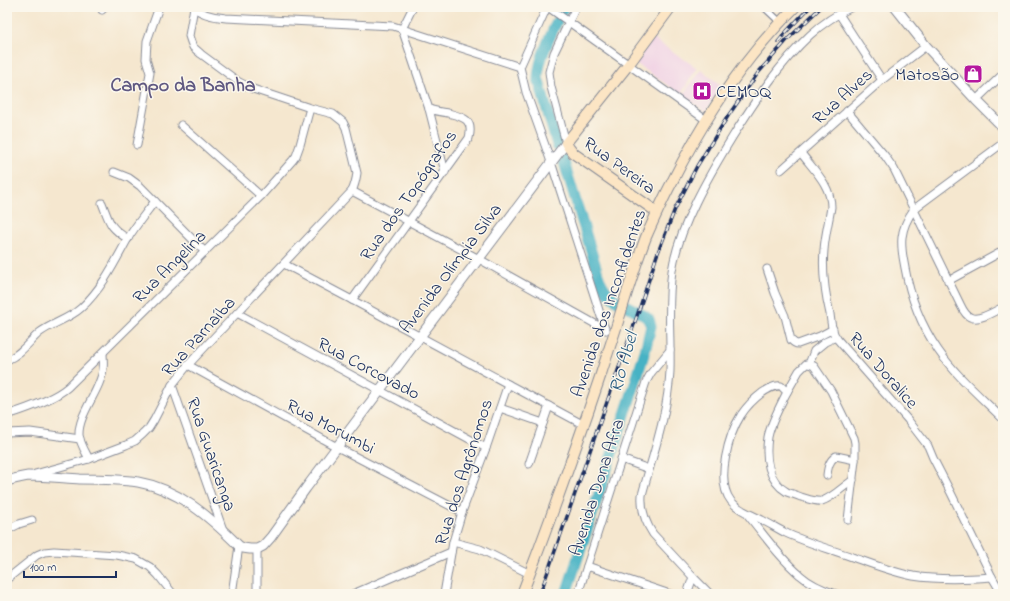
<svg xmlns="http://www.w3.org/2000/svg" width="1010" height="601" font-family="'Indie Flower',sans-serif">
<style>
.built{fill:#f0d0e4}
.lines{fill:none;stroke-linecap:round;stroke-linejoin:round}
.river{stroke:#46b2c4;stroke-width:11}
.pedestrian-casing{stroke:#888b96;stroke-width:8}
.minor-casing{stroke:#888b96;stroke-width:9}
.tertiary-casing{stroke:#888b96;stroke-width:11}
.secondary-casing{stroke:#888b96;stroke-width:12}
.pedestrian{stroke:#fff;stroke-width:5.5}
.minor{stroke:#fff;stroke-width:7}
.tertiary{stroke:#fff;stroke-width:9}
.secondary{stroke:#fce5c4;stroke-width:10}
.rail-casing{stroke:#1b2f5e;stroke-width:3.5}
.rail{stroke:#fbf7ec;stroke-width:2;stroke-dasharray:6;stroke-linecap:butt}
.labels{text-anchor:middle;stroke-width:3;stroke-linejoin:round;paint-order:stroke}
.poi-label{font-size:18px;fill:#1b2f5e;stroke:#fbf7ec;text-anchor:end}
.street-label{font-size:18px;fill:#1b2f5e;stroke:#fbf7ec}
.water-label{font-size:19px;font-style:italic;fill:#2a5d82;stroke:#fbf7ec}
.quarter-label{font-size:20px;font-weight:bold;fill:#605982;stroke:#fbf7ec}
</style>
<rect width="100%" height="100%" fill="#fbf7ec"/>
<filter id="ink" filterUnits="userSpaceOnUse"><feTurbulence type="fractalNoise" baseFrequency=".025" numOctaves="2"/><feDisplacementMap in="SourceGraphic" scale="8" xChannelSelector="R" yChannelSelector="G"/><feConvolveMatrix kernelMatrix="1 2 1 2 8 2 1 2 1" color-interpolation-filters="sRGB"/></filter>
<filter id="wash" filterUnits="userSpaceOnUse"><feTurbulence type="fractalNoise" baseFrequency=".012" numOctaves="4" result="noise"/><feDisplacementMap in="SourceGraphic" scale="16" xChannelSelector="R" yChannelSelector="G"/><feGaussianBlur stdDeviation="0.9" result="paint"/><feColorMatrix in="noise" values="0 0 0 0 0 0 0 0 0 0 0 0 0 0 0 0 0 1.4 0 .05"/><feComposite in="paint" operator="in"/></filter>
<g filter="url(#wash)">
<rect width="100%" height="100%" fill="#f5e7cf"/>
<g class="built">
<path d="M652 38 697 68 681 94 635 63Z"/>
<path d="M701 70 722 86 706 111 682 96Z"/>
</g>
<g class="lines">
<g class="river">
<path d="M562 11 564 7"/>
<path d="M557 21C549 40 539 58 538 78L557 145"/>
<path d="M563 159 600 280C612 306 626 302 646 317L649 319 651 326 645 351 634 387 566 594"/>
</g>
</g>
</g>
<g filter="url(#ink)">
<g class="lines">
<defs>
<path id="pedestrian" d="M764 7 780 22"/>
<g id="minor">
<path d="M193 7C202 15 214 17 226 18L393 26 520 67"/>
<path d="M413 7 402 29 429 109 445 172"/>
<path d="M547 7 520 67 526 92 551 162 605 329"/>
<path d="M548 7 706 120"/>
<path d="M102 10 104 7"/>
<path d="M839 14 882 80"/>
<path d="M976 100 1003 74"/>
<path d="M847 111 885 156 894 169 960 304C962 308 965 315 970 317 978 322 995 311 1003 307"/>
<path d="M181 125 261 196"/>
<path d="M566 143 551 87 549 72 554 53 576 7"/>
<path d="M1003 143 914 209C899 230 900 244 905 268 910 296 921 325 938 350 956 376 981 397 1003 419"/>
<path d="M137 145 150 73 146 59 147 41 159 7"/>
<path d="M801 153C813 169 831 185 831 207 829 221 825 235 824 250 822 272 825 293 830 314 831 323 832 333 838 340L908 420 928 446 933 458 951 493 992 577 1002 594"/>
<path d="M781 170 882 80 926 46"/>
<path d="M114 172 129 178 140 186 205 252"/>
<path d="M352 191 479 259 606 330"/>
<path d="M102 203C110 223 109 227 128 239"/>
<path d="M284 264 352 300 584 425"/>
<path d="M767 269 775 293 785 316 791 340C793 342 795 344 798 344L820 336 833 329"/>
<path d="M948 281 1003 251"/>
<path d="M352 300 469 138C474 119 463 117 448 113 441 112 435 111 429 109"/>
<path d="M237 313 486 448"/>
<path d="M7 360C21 354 28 343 39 333 52 323 69 319 81 308 101 290 114 264 127 240 135 226 146 213 155 201"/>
<path d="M809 364 814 351 825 342 836 337"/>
<path d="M188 365 337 447 462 512"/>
<path d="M172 385 223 530"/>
<path d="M787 392 799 371 806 364H809L814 366 831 391 854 438 855 443V460L848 520"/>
<path d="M500 408 543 423"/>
<path d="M7 415C26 409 53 400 68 387L261 196 293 160 296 156 300 145 310 108"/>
<path d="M7 433 30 432 80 439"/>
<path d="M89 459C85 451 80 443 79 435 78 414 101 390 103 369 104 364 103 358 103 353"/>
<path d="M621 459 649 469"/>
<path d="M529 464 549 406"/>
<path d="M35 474 89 459 126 445 135 441 143 434 149 428 154 420 172 385 188 365 237 313 352 191C355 185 356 180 357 173L346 128 343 122 333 114 310 108 253 89 239 82 201 54 193 47 191 42 189 36 190 30 194 7"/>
<path d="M827 475C828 467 829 461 836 456L855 460"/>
<path d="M853 480C844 486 832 498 822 501 815 502 808 499 801 497 797 495 792 494 787 492 768 481 765 458 768 437 771 422 780 406 787 392L781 386C774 385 768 389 762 393 754 399 747 406 741 415 729 434 715 481 731 501 739 511 751 514 762 520 770 524 778 529 786 533 807 543 830 549 852 557 872 564 892 572 913 576 939 580 966 579 992 577"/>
<path d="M747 514C764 535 780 558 800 575 810 584 824 590 836 594"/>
<path d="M7 530 19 524 32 520"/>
<path d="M453 542 480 549 530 574"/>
<path d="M587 566 670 594"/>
<path d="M7 579 37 555 44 552 54 551 117 555 136 559 150 567 158 575 173 594"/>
<path d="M232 594 239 546"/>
<path d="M257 594V549"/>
<path d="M353 594 451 552"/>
<path d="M444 594 453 542 462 512 486 448 508 384"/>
<path d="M578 594 646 382 651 373 670 350"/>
<path d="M687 594 693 577"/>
<path d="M710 594 693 577 653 534C645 522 641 509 642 495 653 454 668 413 670 371 671 338 667 304 672 271 679 226 709 175 733 136 755 101 779 64 810 35 822 24 837 14 852 7"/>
</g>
<g id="tertiary">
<path d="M895 7 926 46 976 100 1003 127"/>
<path d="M7 481C14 479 21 477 28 476 45 476 63 478 80 479 98 479 119 479 138 482 178 489 210 517 239 546L243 548 250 549H257L263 546 271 537 306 488 566 143"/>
</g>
<g id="secondary">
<path d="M657 212 573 153 569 148 566 143 629 64 671 7"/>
<path d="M522 594C550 521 576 448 601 374 607 355 614 335 620 315 628 289 636 263 646 237 654 219 662 201 671 184 704 118 743 59 795 7"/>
</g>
</defs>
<use href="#pedestrian" class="pedestrian-casing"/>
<use href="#minor" class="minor-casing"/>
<use href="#tertiary" class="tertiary-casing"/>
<use href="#secondary" class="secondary-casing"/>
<use href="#pedestrian" class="pedestrian"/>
<use href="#minor" class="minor"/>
<use href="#tertiary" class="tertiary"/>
<use href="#secondary" class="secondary"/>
<defs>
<g id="rail">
<path d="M778 42 787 31 810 7"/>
<path d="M540 594 637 316 657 255 675 209 697 166 728 116 758 73 787 40 821 7"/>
</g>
</defs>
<use href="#rail" class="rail-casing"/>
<use href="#rail" class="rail"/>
</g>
</g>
<defs>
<symbol id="shop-square" viewBox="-11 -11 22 22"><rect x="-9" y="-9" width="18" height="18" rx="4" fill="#b5179e" stroke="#fbf7ec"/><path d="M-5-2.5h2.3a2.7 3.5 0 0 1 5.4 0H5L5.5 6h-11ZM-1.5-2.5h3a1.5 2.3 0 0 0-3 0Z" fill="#fff"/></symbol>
<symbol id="hospital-square" viewBox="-11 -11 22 22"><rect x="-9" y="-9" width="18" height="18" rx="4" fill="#b5179e" stroke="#fbf7ec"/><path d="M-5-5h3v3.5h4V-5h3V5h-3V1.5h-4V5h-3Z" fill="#fff"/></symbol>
</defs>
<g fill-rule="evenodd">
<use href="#shop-square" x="962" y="63" width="22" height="22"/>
<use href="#hospital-square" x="691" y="80" width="22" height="22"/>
</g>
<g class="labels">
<g class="poi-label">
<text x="959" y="80">Matosão</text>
<text x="716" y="97" text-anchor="start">CEMOQ</text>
</g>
<g class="street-label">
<text transform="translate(842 96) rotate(-42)" y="6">Rua Alves</text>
<text transform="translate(620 165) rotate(36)" y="6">Rua Pereira</text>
<text transform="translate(408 195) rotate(-55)" y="6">Rua dos Topógrafos</text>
<text transform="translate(169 266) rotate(-45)" y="6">Rua Angelina</text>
<text transform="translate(450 268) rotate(-53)" y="6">Avenida Olímpia Silva</text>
<text transform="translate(608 303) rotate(-71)" y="6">Avenida dos Inconfidentes</text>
<text transform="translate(198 336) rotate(-48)" y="6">Rua Parnaíba</text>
<text transform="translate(369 368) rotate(28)" y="6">Rua Corcovado</text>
<text transform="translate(884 370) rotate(49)" y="6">Rua Doralice</text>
<text transform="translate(331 426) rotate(28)" y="6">Rua Morumbi</text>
<text transform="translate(212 454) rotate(71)" y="6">Rua Guaricanga</text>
<text transform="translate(463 472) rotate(-72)" y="6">Rua dos Agrônomos</text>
<text transform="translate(596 487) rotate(-72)" y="6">Avenida Dona Afra</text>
</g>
<g class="water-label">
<text transform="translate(622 362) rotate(-74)" y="7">Rio Abel</text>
</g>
<g class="quarter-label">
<text x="183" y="91">Campo da Banha</text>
</g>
</g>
<rect width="1010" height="601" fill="none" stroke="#fbf7ec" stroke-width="24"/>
<path d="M24 571v6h92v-6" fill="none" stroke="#1b2f5e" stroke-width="2"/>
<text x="30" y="571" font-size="12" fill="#1b2f5e" stroke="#fbf7ec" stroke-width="3" paint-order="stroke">100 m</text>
</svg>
